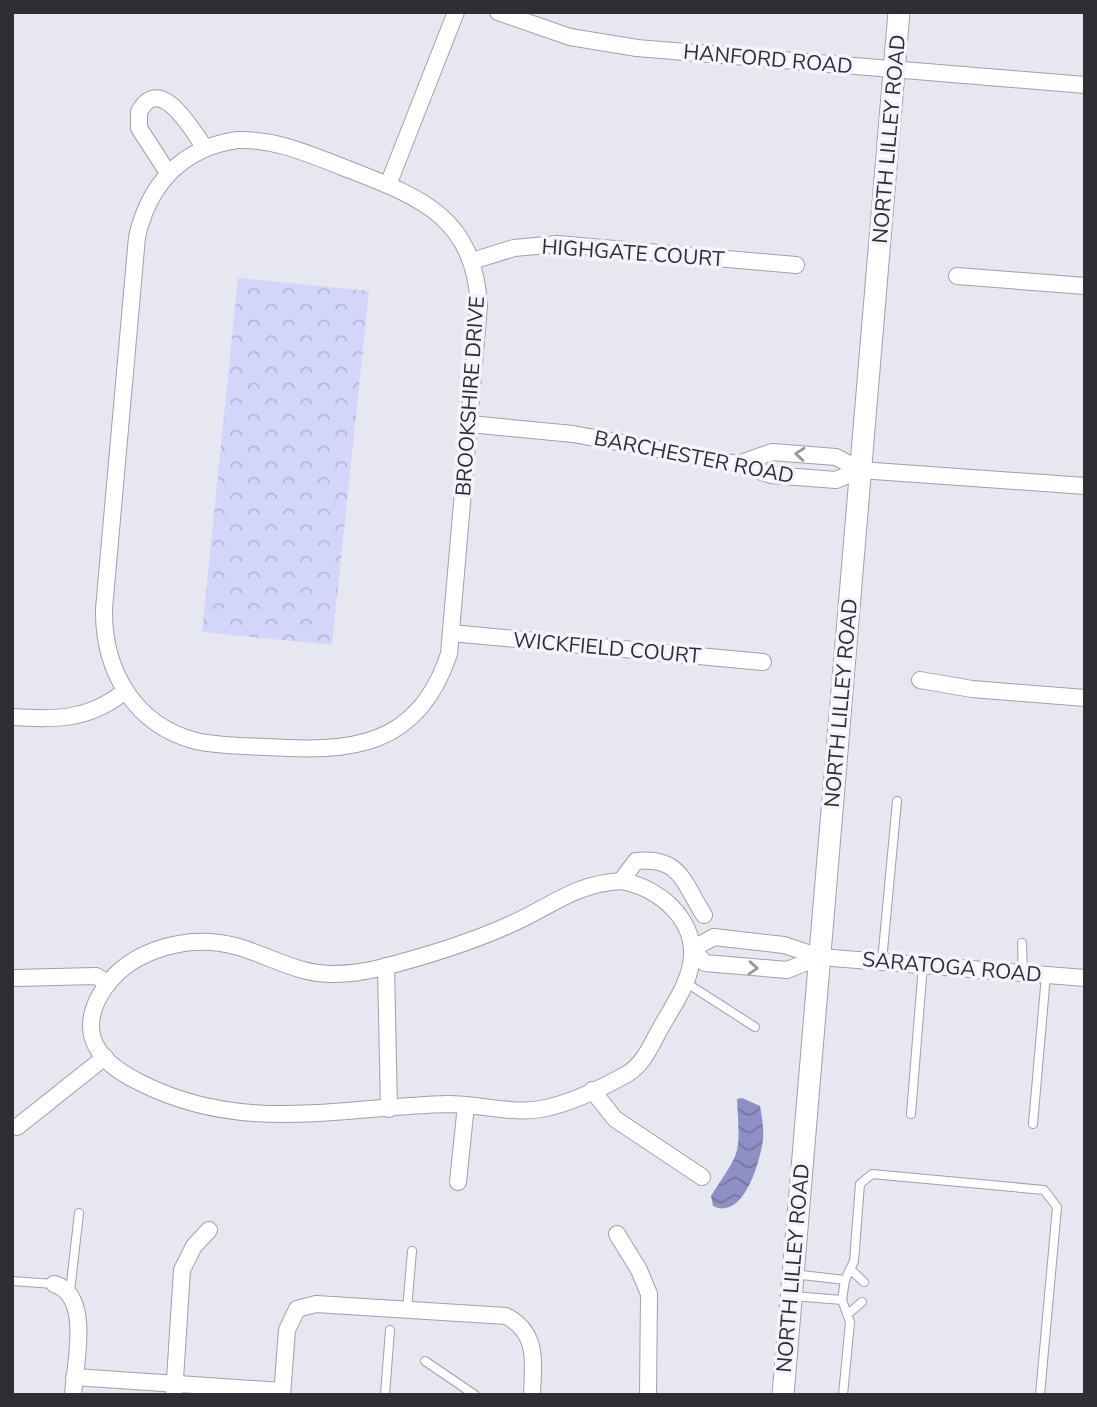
<svg xmlns="http://www.w3.org/2000/svg" width="1097" height="1407" font-family="'Nunito Sans',sans-serif">
<style>
.park{fill:url(#park-crowns)}
.water{fill:url(#water-waves)}
.lines{fill:none;stroke-linecap:round;stroke-linejoin:round}
.service-casing{stroke:#a0a0aa;stroke-width:10}
.minor-casing{stroke:#a0a0aa;stroke-width:18}
.tertiary-casing{stroke:#a0a0aa;stroke-width:23}
.service{stroke:#fff;stroke-width:8}
.minor{stroke:#fff;stroke-width:16}
.tertiary{stroke:#fff;stroke-width:21}
.oneway{stroke:#979799}
.labels{text-anchor:middle;stroke-width:7;stroke-linejoin:round;paint-order:stroke}
.street-label{font-size:21px;fill:#2f2f33;stroke:#f4f4fe}
</style>
<defs>
<pattern id="park-crowns" width="20" height="18" patternUnits="userSpaceOnUse" patternTransform="scale(1.75)"><rect width="20" height="18" fill="#d4d5fa"/><path d="M2 6a3 3 0 1 1 6 0M12 15a3 3 0 1 1 6 0" fill="none" stroke="#b6b7d7"/></pattern>
<pattern id="water-waves" width="16" height="10" patternUnits="userSpaceOnUse" patternTransform="scale(1.75)"><rect width="16" height="10" fill="#8f8fc6"/><path d="M0 5q4-4 8 0t8 0" fill="none" stroke="#7575a1"/></pattern>
</defs>
<rect width="100%" height="100%" fill="#e7e7f1"/>
<path class="park" d="M238 278 369 291 332 645 202 632Z"/>
<path class="water" d="M742 1098 760 1106C762 1117 764 1129 763 1140 760 1161 744 1221 713 1206L711 1196C742 1148 740 1157 737 1099Z"/>
<g class="lines">
<defs>
<g id="service">
<path d="M1022 943 1023 973"/>
<path d="M882 961 897 801"/>
<path d="M685 982 755 1027"/>
<path d="M911 1114 923 965"/>
<path d="M1033 1124 1046 975"/>
<path d="M850 1269 864 1282"/>
<path d="M793 1274 845 1280"/>
<path d="M12 1281 54 1284"/>
<path d="M70 1292 79 1213"/>
<path d="M793 1296 842 1300"/>
<path d="M407 1309 412 1251"/>
<path d="M849 1313 862 1302"/>
<path d="M425 1361 475 1395"/>
<path d="M385 1395 390 1330"/>
<path d="M843 1395 850 1322 842 1300 845 1280 854 1261 860 1184 872 1174 1044 1190 1057 1207 1040 1395"/>
</g>
<g id="minor">
<path d="M498 12 570 37 637 48 1085 85"/>
<path d="M237 140C275 139 306 153 340 166 416 196 474 213 479 306L449 654C417 749 351 752 265 747 242 746 218 746 196 741 134 725 103 670 104 609L137 237C149 184 182 148 237 140Z"/>
<path d="M168 173 139 128V112C160 72 192 130 205 148"/>
<path d="M388 185 456 12"/>
<path d="M472 261 514 248 558 244 796 265"/>
<path d="M957 276 1085 286"/>
<path d="M470 424 573 434 738 464 771 475 836 480 860 470 1085 486"/>
<path d="M738 464 772 452 836 457 860 470"/>
<path d="M451 633 763 662"/>
<path d="M920 680 972 689 1085 698"/>
<path d="M12 717C55 720 90 720 125 691"/>
<path d="M621 881C659 887 699 921 691 964 687 987 671 1009 660 1029 651 1045 644 1064 627 1074 602 1088 569 1104 541 1109 511 1114 478 1104 448 1104 339 1107 242 1135 139 1082 121 1073 100 1060 93 1039 87 1021 95 1001 106 986 134 948 191 934 235 946 258 952 280 964 303 970 328 977 355 974 380 968 423 957 469 943 509 925 551 907 573 884 621 881Z"/>
<path d="M621 881 636 861C680 856 683 882 704 915"/>
<path d="M692 949 714 937 784 945 820 957 1085 978"/>
<path d="M692 949 705 963 787 970 820 957"/>
<path d="M386 966 389 1109"/>
<path d="M15 978 96 976 108 983"/>
<path d="M592 1090 615 1119 702 1177"/>
<path d="M17 1127 105 1057"/>
<path d="M458 1182 466 1105"/>
<path d="M617 1234 639 1270 649 1294 648 1395"/>
<path d="M54 1284C92 1295 75 1363 73 1395"/>
<path d="M74 1377 282 1391"/>
<path d="M174 1395 182 1270 194 1246 209 1230"/>
<path d="M282 1395 287 1330 297 1309 316 1304 506 1316C539 1333 533 1363 532 1395"/>
</g>
<path id="tertiary" d="M783 1395 899 12"/>
</defs>
<use href="#service" class="service-casing"/>
<use href="#minor" class="minor-casing"/>
<use href="#tertiary" class="tertiary-casing"/>
<use href="#service" class="service"/>
<use href="#minor" class="minor"/>
<use href="#tertiary" class="tertiary"/>
</g>
<defs><path id="oneway-chevron" d="M-2-3.5L2.5 0L-2 3.5" fill="none" stroke-width="1.6" stroke-linecap="round" stroke-linejoin="round" transform="scale(1.75)"/></defs>
<g class="oneway">
<use href="#oneway-chevron" transform="translate(800 454) rotate(-175)"/>
<use href="#oneway-chevron" transform="translate(753 968) rotate(4)"/>
</g>
<g class="labels">
<g class="street-label">
<text transform="translate(768 59) rotate(5)" y="7">HANFORD ROAD</text>
<text transform="translate(889 139) rotate(-85)" y="7">NORTH LILLEY ROAD</text>
<text transform="translate(633 253) rotate(4)" y="7">HIGHGATE COURT</text>
<text transform="translate(470 396) rotate(-86)" y="7">BROOKSHIRE DRIVE</text>
<text transform="translate(694 457) rotate(11)" y="7">BARCHESTER ROAD</text>
<text transform="translate(607 648) rotate(5)" y="7">WICKFIELD COURT</text>
<text transform="translate(841 703) rotate(-85)" y="7">NORTH LILLEY ROAD</text>
<text transform="translate(952 967) rotate(5)" y="7">SARATOGA ROAD</text>
<text transform="translate(793 1268) rotate(-85)" y="7">NORTH LILLEY ROAD</text>
</g>
</g>
<rect width="1097" height="1407" fill="none" stroke="#2f2f33" stroke-width="28"/>
</svg>
